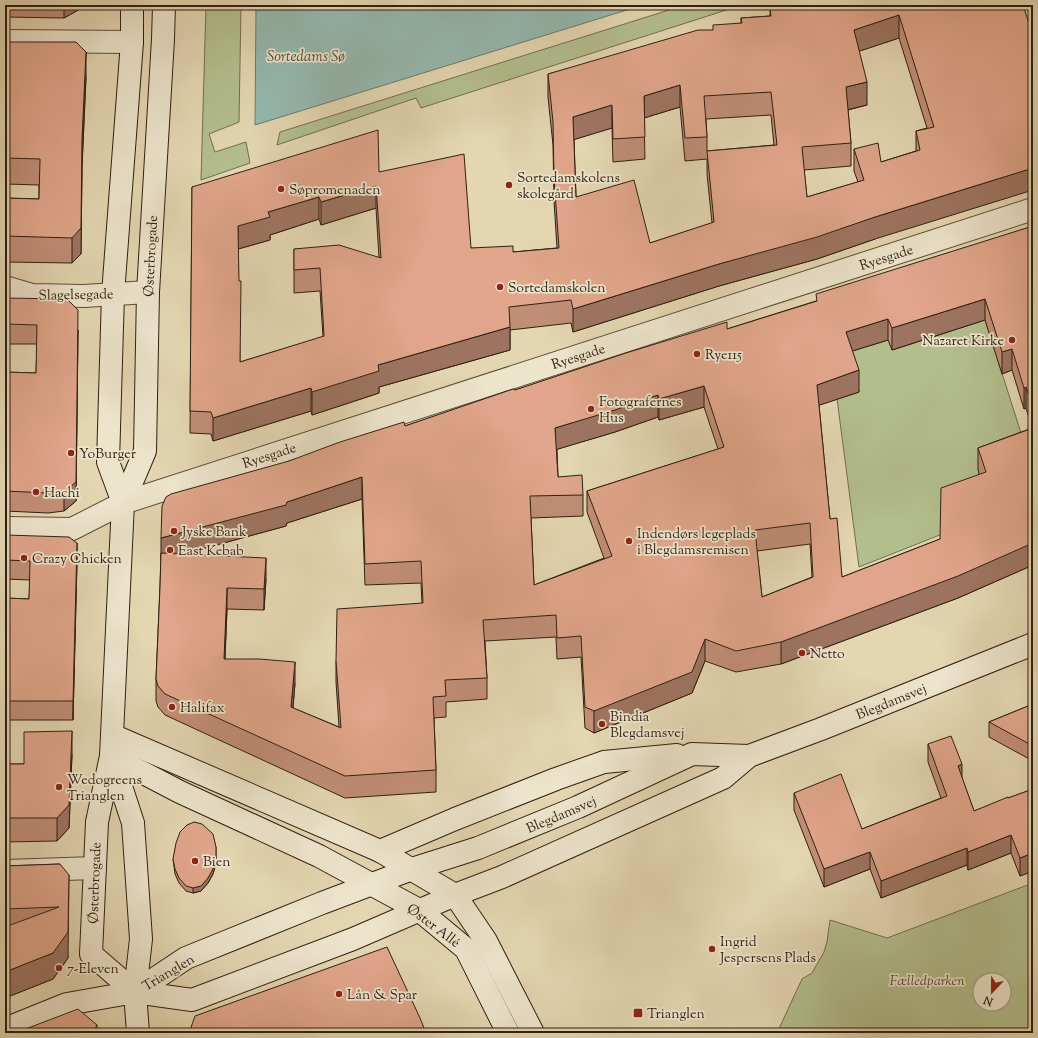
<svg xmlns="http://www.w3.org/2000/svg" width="1038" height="1038" font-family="'Sorts Mill Goudy',serif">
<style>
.green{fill:#b3be8d;stroke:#726e4f;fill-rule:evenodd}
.water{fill:#95b9af;stroke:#6d7b70}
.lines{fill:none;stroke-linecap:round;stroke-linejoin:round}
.street-casing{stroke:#5d4d39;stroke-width:24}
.secondary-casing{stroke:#301f11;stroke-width:24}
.street{stroke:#ede4cc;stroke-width:22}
.secondary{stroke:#ede4cc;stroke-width:22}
.wall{fill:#c18e77;stroke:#301f11;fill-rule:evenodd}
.shaded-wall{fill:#9d7461;stroke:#301f11}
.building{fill:#e0a58a;stroke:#301f11;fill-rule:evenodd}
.poi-dot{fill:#8f2418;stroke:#ede4cc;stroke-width:1.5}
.labels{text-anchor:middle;stroke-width:3.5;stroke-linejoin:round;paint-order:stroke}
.poi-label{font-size:14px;fill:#301f11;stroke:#ede4cc;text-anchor:start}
.street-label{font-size:14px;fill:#301f11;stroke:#ede4cc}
.park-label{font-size:14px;font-style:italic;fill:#514730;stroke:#ede4cc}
.water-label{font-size:15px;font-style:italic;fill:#4e4d40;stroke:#ede4cc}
</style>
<rect width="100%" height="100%" fill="#e3d6b1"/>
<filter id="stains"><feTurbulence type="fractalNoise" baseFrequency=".005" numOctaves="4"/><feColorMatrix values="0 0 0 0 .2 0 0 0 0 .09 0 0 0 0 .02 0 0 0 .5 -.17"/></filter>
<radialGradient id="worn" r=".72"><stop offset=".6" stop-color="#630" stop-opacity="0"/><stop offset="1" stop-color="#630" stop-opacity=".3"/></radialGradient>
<g class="green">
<path d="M206 5H241L239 122 209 134 215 152 246 142 250 163 201 180Z"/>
<path d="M685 5H742L421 108 416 98 277 145 280 132Z"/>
<path d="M982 310 1033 471V498L859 567 831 353Z"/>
<path d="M1033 883V1033H777L802 979 812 973 824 952 827 942 830 920 887 938ZM980 980H1004V1004H980Z"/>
</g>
<path class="water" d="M256 5H643L255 125Z"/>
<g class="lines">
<defs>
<g id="street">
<path d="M5 41 132 42"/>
<path d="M5 287 32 295 84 296 148 292"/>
<path d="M5 528 72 529 123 503 1033 209"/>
<path d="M5 871 95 868"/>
</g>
<g id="secondary">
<path d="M123 503 108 462 113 294 132 42V5"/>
<path d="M112 735 380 851 455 895 486 941 533 1033"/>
<path d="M111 756 180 792 319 856 419 910 466 949 508 1033"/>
<path d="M111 756 133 823 141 939 135 992 138 1033"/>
<path d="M380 851 455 819 556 779 604 762 677 755"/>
<path d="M135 992 91 954 97 822 111 756 123 503 145 451 148 292 163 39 164 5"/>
<path d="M135 992 186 958 322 903 412 869 478 848 578 807 692 754 749 756"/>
<path d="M5 1029 67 1004 135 992 192 1000 353 939 455 895 502 877 723 778 749 756 821 729 1033 644"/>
</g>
</defs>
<use href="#street" class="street-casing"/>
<use href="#secondary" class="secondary-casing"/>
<use href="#street" class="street"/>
<use href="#secondary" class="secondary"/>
</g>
<g class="wall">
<path d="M5 5H87L64 18 5 17Z"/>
<path d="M789 5H1033L1024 8 875 239 817 259 719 286 573 332 571 323 510 330V350L379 387V393L312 415 311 411 213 441 211 434 190 433 192 187 379 172 471 248 513 252 557 248 554 201 553 145 548 97V74L713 30 741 23V18L770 16V9L789 7ZM899 38 927 128 916 131V151L881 162 854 149V171L858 182 807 197 804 170 851 166V143L848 110 867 105 859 51ZM680 107 685 161 707 159V174L712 223 650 243 576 197 574 139 612 128 613 162 645 159 644 118ZM771 115 774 145 707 151V137L706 119ZM376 208 379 258 294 249V293L320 291 323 337 240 362 238 249 270 240V235L319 219 321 225Z"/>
<path d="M5 42 86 77 82 166 81 254 72 263 5 262V198L39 199V185L5 184Z"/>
<path d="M1033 226V565L958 598 781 664 736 672 705 661 692 693 594 733 585 728 581 657 557 659 556 637 485 641 487 678V699L446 702V717L434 718 436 770V792L345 798 165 715 158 707 156 701V679L160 587 161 553 289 461 405 426 515 390 727 329 816 301ZM985 320 1002 374 1012 370 1024 409 1026 408 1032 428 978 448V469L979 474 940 539 842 577 830 519 819 405 859 392 852 351 888 340 892 350ZM704 407 718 449 587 491V512L604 558 534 585 531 518 583 516V495L558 477 557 449 615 432 658 417 659 420ZM362 499 365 585 421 583 422 604 336 661V682L339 727 293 708 295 683 225 659 227 609 264 610 266 579 183 554 286 526 287 523ZM810 544 812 577 762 597 757 551Z"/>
<path d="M5 298 78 330 76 501 64 511 48 513 5 511V372L36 373 37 344H5Z"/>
<path d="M5 535 77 562 73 720H5V598L29 599 30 580 5 579Z"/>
<path d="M1033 704V761L989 737V722Z"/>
<path d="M928 744 962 778 974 811 1033 789V871L1020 876 1011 853 968 870 967 865 881 898 870 869 824 887 794 810V793L862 829 941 798 928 762Z"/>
<path d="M72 754 69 828 57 841 5 842V764H24Z"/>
<path d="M173 859 216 863 213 874 208 883 201 891 193 893 186 891 179 883 175 874Z"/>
<path d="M60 864 68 958 53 979 5 998V866Z"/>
</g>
<g class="shaded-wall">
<path d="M64 5H87L64 18Z"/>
<path d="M1018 5H1033L1018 10Z"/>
<path d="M899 15V38L854 53V30Z"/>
<path d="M86 52V77L82 166 81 254 72 263V238L82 140Z"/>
<path d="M867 82V105L846 110V87Z"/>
<path d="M680 85V107L644 118V96Z"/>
<path d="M612 105V128L573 140V117Z"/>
<path d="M1033 168V190L875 239 817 259 719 286 573 332V309L719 264 875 217Z"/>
<path d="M376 186V208L321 225V202Z"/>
<path d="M319 197V219L270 235V240L238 249V226L268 212Z"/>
<path d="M985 299V320L892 350V328Z"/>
<path d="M888 319V340L846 353V332Z"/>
<path d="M510 327V350L379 387V393L312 415V392L378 365Z"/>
<path d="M78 330 76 501 64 511V492Z"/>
<path d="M1012 349V370L1002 374V352Z"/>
<path d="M859 370V392L817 406V385Z"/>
<path d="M704 386V407L659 420V399Z"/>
<path d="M1026 387V408L1024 409V388Z"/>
<path d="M311 388V411L213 441V418Z"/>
<path d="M658 395V417L615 432 555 450V428Z"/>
<path d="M362 477V499L287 523 286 526 161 560V538L287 502Z"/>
<path d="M77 543V562L73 720V701Z"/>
<path d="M1033 543V565L958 598 781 664V642Z"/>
<path d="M266 558V579L264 610V589Z"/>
<path d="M227 588V609L224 680V659Z"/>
<path d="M705 639V661L692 693 594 733V711Z"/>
<path d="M295 662V683L291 728V707Z"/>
<path d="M72 731V754L69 828 57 841V818Z"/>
<path d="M962 764V782L958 766Z"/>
<path d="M1011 835V853L968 870V852Z"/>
<path d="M216 847V863L213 874 208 883 201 891 193 893V888Z"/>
<path d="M967 848V865L881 898V881Z"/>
<path d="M870 852V869L824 887V869Z"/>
<path d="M1033 853V871L1020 876V858Z"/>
<path d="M69 875 68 958 53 979 5 998V972L53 953Z"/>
<path d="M97 1025V1033H93Z"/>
</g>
<g class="building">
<path d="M790 5H1023L1033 36V168L875 217 817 237 719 264 573 309 571 300 509 307 510 327 378 365 379 371 312 392 311 388 213 418 211 412 190 411 192 187 378 130 379 172 464 154 471 248 513 246V252L559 248 554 178 553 122 548 74 698 30H713V25L742 23 741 18 771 16 770 9 790 7ZM899 15 934 127 916 131 920 150 881 162 878 143 854 149 864 180 807 197 802 147 851 143 846 87 867 82 854 30ZM680 85 685 138 707 137 704 96 771 92 777 145 707 151 714 222 650 243 634 180 576 197 573 117 612 105 613 139 645 137 644 96ZM376 186 381 258 339 245 294 249V270L320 268 324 336 240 362 241 281H239L238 226 270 217 268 212 319 197 321 202Z"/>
<path d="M5 42H76L86 52 82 140 81 228 72 238 5 236V198L39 199 40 159 5 158Z"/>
<path d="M1033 226V408L1026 387 1024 388 1012 349 1002 352 985 299 892 328 888 319 846 332 859 370 817 385 830 519 837 518 842 577 940 539 941 488 986 472 978 448 1033 428V543L958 576 781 642 736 651 705 639 692 672 594 711 585 707 581 636 557 638 556 615 483 620 487 678 445 680 446 696 433 697 436 770 345 776 165 694 158 686 156 679 160 587 161 553 266 558 264 589 227 588 224 659H259L295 662 291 707 341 728 336 661 337 609 423 603 421 561 365 564 362 477 287 502 286 505 161 538 162 506 166 497 171 494 289 461 340 442 404 422 405 426 513 389 515 390 626 353 727 322V329L817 301 816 294ZM704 386 724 447 587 491 612 556 534 585 530 496 583 495 582 475 558 477 555 428 615 410 658 395 659 399ZM810 523 813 577 762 597 755 530Z"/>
<path d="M5 298 67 299 78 310 76 482 64 492 48 493 5 491V372L36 373 37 325 5 324Z"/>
<path d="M5 535 69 537 77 543 73 701H5V598L29 599 30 561 5 560Z"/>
<path d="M1033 704V746L989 722Z"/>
<path d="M72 731 69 805 57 818H5V764H24V732Z"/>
<path d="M951 736 962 764 958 766 974 811 1008 797V798L1033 789V853L1020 858 1011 835 968 852 967 848 881 881 870 852 824 869 794 793 841 774 862 829 947 796 928 744Z"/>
<path d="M194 822 202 824 213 834 216 847V858L213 869 208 878 201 886 193 888 186 886 179 878 175 869 173 859 176 843 180 832 187 825Z"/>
<path d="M60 864 69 875 68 932 53 953 5 972V927L59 907 5 909V866Z"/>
<path d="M387 947 420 1018 426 1033H189L195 1016Z"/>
<path d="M78 1009 97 1025 93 1033H15Z"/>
</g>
<g class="poi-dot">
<circle cx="509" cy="185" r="4"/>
<circle cx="281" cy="189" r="4"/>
<circle cx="500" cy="287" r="4"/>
<circle cx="1012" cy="340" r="4"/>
<circle cx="697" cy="354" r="4"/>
<circle cx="591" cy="409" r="4"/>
<circle cx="71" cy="453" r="4"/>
<circle cx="36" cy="492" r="4"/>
<circle cx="174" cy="531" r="4"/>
<circle cx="629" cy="541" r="4"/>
<circle cx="170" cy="550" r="4"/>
<circle cx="24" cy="558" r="4"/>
<circle cx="802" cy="653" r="4"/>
<circle cx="172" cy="707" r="4"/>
<circle cx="602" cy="724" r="4"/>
<circle cx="59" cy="787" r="4"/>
<circle cx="195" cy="861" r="4"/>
<circle cx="712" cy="949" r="4"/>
<circle cx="59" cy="968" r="4"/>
<circle cx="339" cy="994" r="4"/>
<rect x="633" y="1008" width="10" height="10" rx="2"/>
</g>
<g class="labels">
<g class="poi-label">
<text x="517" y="182">Sortedamskolens<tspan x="517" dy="16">skolegård</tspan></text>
<text x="289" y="194">Søpromenaden</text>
<text x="508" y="292">Sortedamskolen</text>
<text x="1004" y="345" text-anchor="end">Nazaret Kirke</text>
<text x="705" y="359">Rye115</text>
<text x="599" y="406">Fotografernes<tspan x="599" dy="16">Hus</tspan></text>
<text x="79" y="458">YoBurger</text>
<text x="44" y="497">Hachi</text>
<text x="182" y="536">Jyske Bank</text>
<text x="637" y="538">Indendørs legeplads<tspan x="637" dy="16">i Blegdamsremisen</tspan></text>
<text x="178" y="555">East Kebab</text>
<text x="32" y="563">Crazy Chicken</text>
<text x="810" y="658">Netto</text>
<text x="180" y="712">Halifax</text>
<text x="610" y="721">Bindia<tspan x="610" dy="16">Blegdamsvej</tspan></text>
<text x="67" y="784">Wedogreens<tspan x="67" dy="16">Trianglen</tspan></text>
<text x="203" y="866">Bien</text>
<text x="720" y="946">Ingrid<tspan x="720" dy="16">Jespersens Plads</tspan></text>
<text x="67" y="973">7-Eleven</text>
<text x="347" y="999">Lån &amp; Spar</text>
<text x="647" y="1018">Trianglen</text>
</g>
<g class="street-label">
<text transform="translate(150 256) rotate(-87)" y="5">Østerbrogade</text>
<text transform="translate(886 257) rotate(-18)" y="5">Ryesgade</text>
<text transform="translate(76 294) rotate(-1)" y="5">Slagelsegade</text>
<text transform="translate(578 356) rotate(-18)" y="5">Ryesgade</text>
<text transform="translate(269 455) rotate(-18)" y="5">Ryesgade</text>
<text transform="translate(891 701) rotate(-22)" y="5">Blegdamsvej</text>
<text transform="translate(561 814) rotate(-23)" y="5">Blegdamsvej</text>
<text transform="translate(94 883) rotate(-88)" y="5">Østerbrogade</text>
<text transform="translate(434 925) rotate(37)" y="5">Øster Allé</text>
<text transform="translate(168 972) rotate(-31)" y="5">Trianglen</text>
</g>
<g class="park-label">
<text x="927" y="985">Fælledparken</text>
</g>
<g class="water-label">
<text x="306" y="61">Sortedams Sø</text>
</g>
</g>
<rect width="1038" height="1038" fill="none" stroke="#e3d6b1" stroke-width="20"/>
<rect x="6" y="6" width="1026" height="1026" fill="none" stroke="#301f11" stroke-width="2"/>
<rect x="10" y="10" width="1018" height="1018" fill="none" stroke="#301f11"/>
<g transform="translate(992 992) rotate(202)"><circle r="19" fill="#ede4cc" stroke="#a19581"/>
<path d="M0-3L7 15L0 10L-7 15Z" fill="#8f2418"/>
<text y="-6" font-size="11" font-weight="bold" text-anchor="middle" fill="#301f11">N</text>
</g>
<rect width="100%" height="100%" filter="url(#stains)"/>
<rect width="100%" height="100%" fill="url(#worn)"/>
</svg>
